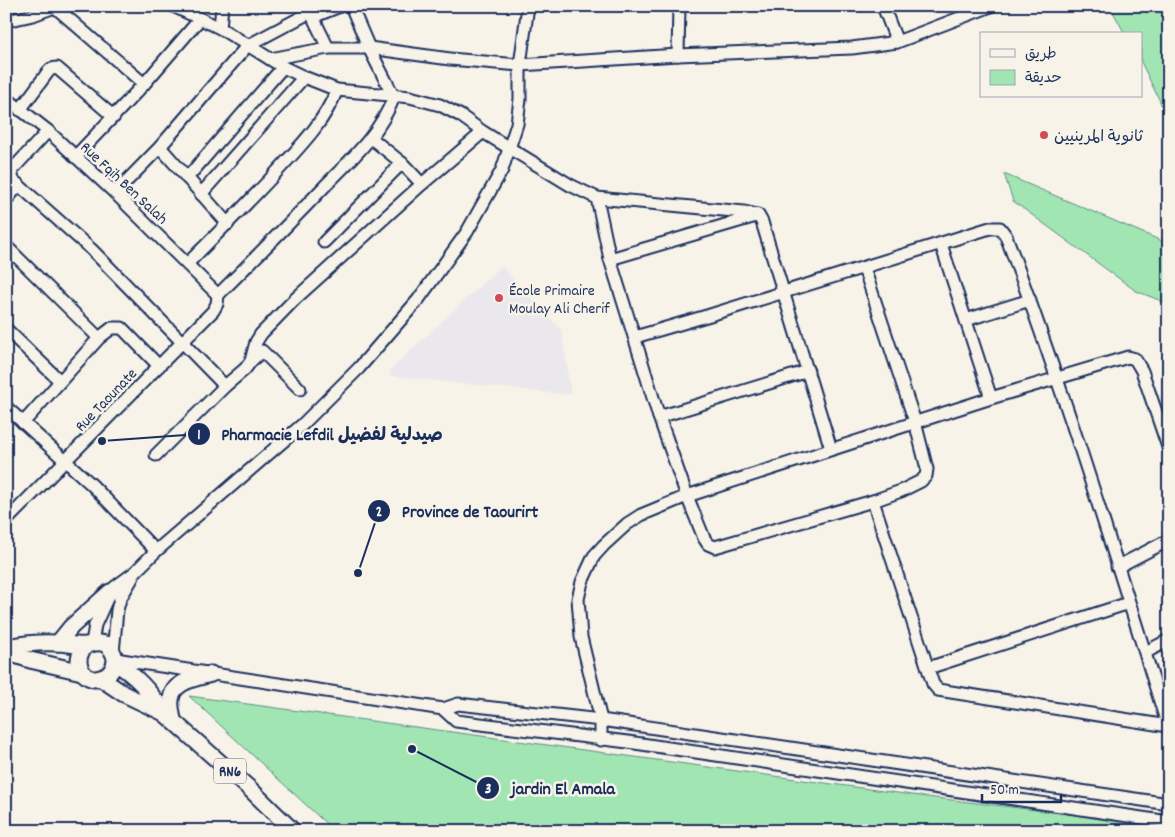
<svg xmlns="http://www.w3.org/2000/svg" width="1175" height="837" font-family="Dekko,'Playpen Sans Arabic',sans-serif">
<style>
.built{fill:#ebe8ed}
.green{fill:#a1e6b2;stroke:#5e8a88}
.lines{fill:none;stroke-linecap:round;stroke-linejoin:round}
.minor-casing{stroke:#1b2f5e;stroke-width:15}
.major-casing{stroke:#1b2f5e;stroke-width:19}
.minor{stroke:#f7f3e8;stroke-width:11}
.major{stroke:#f7f3e8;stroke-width:15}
.poi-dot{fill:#d1495b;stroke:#f7f3e8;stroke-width:2}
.labels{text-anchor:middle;stroke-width:5;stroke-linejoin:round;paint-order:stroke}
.shield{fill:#f7f3e8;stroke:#5d6a87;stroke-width:1}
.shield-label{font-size:15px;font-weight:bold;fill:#1b2f5e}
.poi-label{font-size:16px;fill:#1b2f5e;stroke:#f7f3e8;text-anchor:start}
.street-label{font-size:16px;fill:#1b2f5e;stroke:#f7f3e8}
.leader{fill:none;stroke:#1b2f5e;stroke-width:2}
.callout-dot{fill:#1b2f5e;stroke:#f7f3e8;stroke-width:2}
.mark-label{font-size:15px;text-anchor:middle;font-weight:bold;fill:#fff}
.callout-label{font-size:18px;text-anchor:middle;font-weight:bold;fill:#1b2f5e;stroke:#f7f3e8;stroke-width:5;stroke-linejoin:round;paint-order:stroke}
</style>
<rect width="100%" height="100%" fill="#f7f3e8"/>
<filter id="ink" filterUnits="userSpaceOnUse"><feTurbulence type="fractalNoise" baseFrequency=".02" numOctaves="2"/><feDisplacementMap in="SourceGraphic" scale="10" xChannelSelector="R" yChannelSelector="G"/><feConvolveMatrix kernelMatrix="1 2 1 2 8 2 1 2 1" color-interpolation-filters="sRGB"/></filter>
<g filter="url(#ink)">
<path class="built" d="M501 266 562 331 571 395 390 376 391 369Z"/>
<g class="green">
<path d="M1110 6H1169V120L1141 62V34H1125Z"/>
<path d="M1004 174 1169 244V304L1136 291 1013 201Z"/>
<path d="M189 696 927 797 1169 826V831H334Z"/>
</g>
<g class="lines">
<defs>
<g id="minor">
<path d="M54 6 144 84"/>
<path d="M173 6 220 28 283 67 304 77 337 90 410 97 440 105 461 116 483 132 570 185 597 198 744 212 758 215 762 222 831 449"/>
<path d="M883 6 897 42"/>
<path d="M308 7 328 48"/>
<path d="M313 17 340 6"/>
<path d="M6 21 33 15 57 6"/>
<path d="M220 28 222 6"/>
<path d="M678 55 679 6"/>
<path d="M270 59 328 48H369L450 59 520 65 678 55 852 48 897 42 991 6"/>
<path d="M6 98 48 131 115 193 218 295"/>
<path d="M20 110 48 72 51 69 57 68 114 117"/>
<path d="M48 131 11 171 13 180 92 250 225 386"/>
<path d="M371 138 402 163 422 184"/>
<path d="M160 147 228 224"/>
<path d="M75 157 144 84 200 19"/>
<path d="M187 178 283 67"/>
<path d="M115 193 160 147 247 46 311 12"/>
<path d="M201 194 304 77"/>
<path d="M597 198 610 259 659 417 687 496 704 538 708 544 715 547 873 501 901 491 921 481 926 476 927 469 915 422 864 268"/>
<path d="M6 200 19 185"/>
<path d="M324 242 402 163"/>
<path d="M941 244 991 398"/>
<path d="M6 246 99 338"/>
<path d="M610 259 756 216"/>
<path d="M187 264C216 235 245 206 273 176 299 147 322 126 337 90"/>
<path d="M218 295C253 260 288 225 322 189 351 159 378 137 394 97L369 48 351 6"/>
<path d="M966 320 1030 300"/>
<path d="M6 329 60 381"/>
<path d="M635 337 710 315 990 228H1000L1006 236C1067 398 1117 564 1169 730"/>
<path d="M251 361 262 351 300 389"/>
<path d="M6 407 92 485 156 551"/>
<path d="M659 417 808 371"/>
<path d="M23 423 99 338 112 328H122L159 366"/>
<path d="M156 455 225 386 245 369 251 361 256 342 261 334 295 299 422 184 483 132"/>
<path d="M873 501 933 684 938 690 1168 726"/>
<path d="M6 521 213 311 217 304 218 295"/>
<path d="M1117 567 1169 540"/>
<path d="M92 643 95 625 110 592 115 587 134 573 156 551 302 425 359 368 418 300 467 232 502 170 517 124 520 99V65L528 6"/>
<path d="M1146 652 1169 640"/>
<path d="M113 653 117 610 120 599 133 577"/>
<path d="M115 659 443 709 458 704 601 720 1169 804"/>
<path d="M928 668 1129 603"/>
<path d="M443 709 456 721 628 742 1169 822"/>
<path d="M601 740V720L581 637 578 599 582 582 594 556 604 545 627 524 641 515 687 496 991 398 1128 357 1135 359 1142 371 1169 450"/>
</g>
<g id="major">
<path d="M58 643 71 627 110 592"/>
<path d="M6 647C23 644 38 642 56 643 65 643 77 646 86 645 93 644 98 641 105 644 110 647 114 653 115 659 115 666 112 672 106 676 86 688 68 661 87 645"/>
<path d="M6 652 30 660 82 672"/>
<path d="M115 663C136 675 150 692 164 712"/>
<path d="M100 678 124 694 164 713 250 789 293 831"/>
<path d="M173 720C172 713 170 706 171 700 172 681 197 678 211 674"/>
</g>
</defs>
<use href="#minor" class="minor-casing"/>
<use href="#major" class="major-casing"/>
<use href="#minor" class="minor"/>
<use href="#major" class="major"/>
</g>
</g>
<g class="poi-dot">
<circle cx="1044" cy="135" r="5"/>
<circle cx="499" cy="298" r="5"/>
</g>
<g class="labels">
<rect class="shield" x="214" y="758.5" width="32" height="25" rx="4"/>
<g class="shield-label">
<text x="230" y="776">RN6</text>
</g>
<g class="poi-label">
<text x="1054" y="141">ثانوية المرينيين</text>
<text x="509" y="295">École Primaire<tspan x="509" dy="18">Moulay Ali Cherif</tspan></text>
</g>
<g class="street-label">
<text transform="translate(125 182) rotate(43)" y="6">Rue Fqih Ben Salah</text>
<text transform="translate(105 399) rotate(-46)" y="6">Rue Taounate</text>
</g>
</g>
<path class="leader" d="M102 441L199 434M358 573L379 511M412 749L488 788"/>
<g class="callout-dot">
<circle cx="102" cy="441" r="5"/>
<circle cx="358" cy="573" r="5"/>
<circle cx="412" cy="749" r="5"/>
<circle cx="199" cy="434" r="12"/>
<circle cx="379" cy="511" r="12"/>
<circle cx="488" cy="788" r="12"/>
</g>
<g class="mark-label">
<text x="199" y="439">1</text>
<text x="379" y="516">2</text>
<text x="488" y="793">3</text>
</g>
<g class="callout-label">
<text x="332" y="440">Pharmacie Lefdil صيدلية لفضيل</text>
<text x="470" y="517">Province de Taourirt</text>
<text x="563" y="794">jardin El Amala</text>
</g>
<rect width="1175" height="837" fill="none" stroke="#f7f3e8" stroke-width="25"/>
<rect x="12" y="12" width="1150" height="812" fill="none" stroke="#1b2f5e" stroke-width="2" filter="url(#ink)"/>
<rect x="980" y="32" width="162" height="65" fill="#f7f3e8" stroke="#9fa5b1"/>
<rect x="990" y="49" width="25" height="8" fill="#f7f3e8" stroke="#9fa5b1"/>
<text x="1025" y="58" font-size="15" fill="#1b2f5e">طريق</text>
<rect x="990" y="70" width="25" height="15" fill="#a1e6b2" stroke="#9fa5b1"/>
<text x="1025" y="82" font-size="15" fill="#1b2f5e">حديقة</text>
<path d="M982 794v8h79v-8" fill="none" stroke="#1b2f5e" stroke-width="2.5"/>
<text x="990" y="794" font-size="15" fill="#1b2f5e" stroke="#f7f3e8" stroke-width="4" paint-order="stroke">50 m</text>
</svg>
